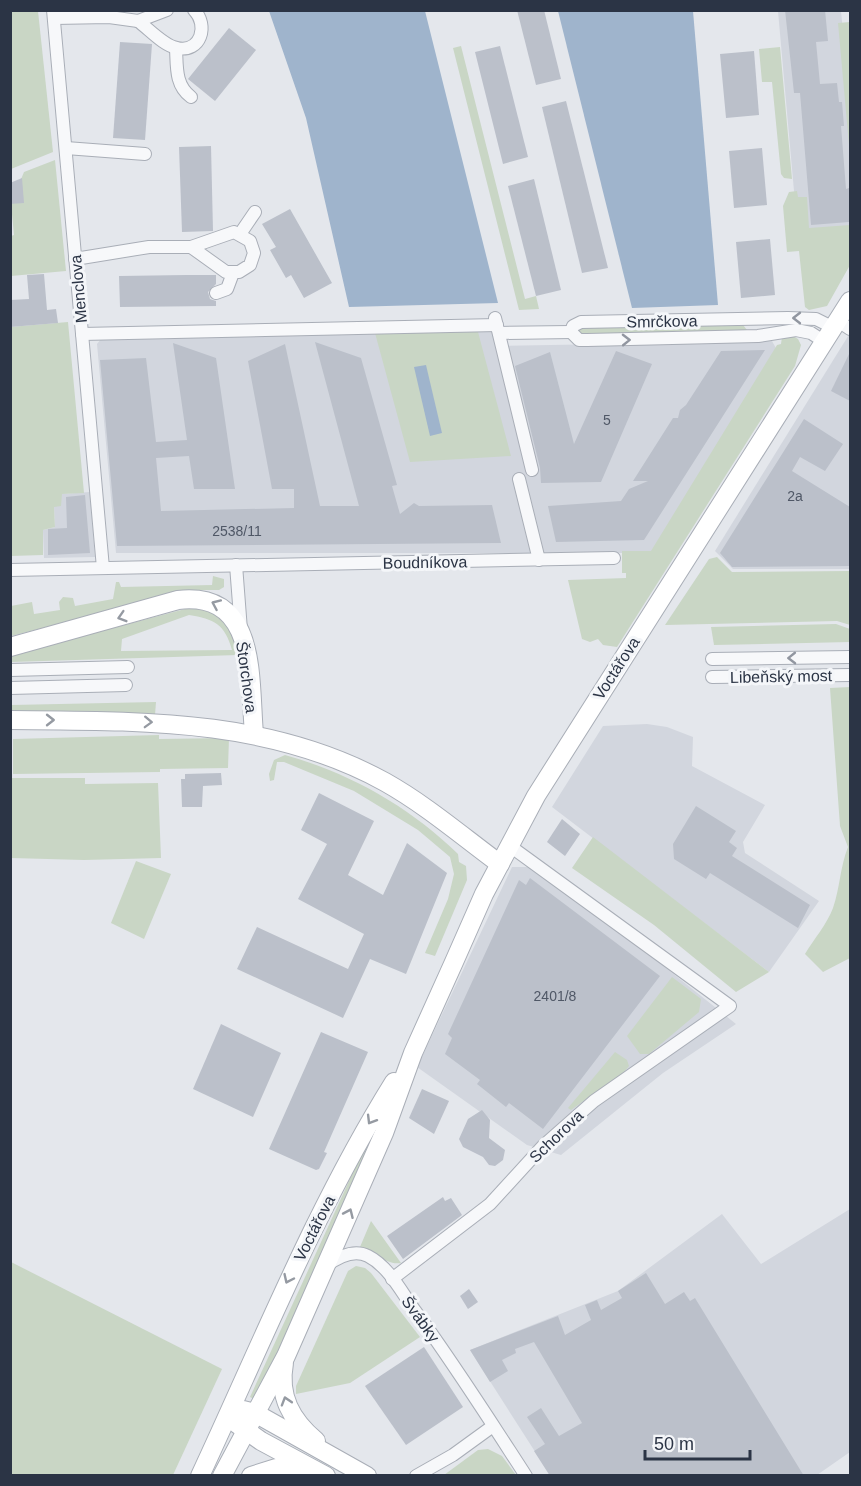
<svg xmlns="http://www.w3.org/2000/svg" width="861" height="1486" font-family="Helvetica,sans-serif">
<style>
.built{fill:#d2d6de}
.green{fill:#c9d6c5;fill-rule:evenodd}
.water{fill:#9fb4cc}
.building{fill:#bbc0ca}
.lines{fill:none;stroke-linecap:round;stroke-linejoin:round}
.street-casing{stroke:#a9aeb7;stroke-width:14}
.secondary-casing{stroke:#a9aeb7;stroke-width:20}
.street{stroke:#f7f8fa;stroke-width:12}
.secondary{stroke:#fff;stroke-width:18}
.oneway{stroke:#9196a0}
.oneway2{stroke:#959aa2}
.labels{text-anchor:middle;stroke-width:6;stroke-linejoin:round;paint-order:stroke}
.number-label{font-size:14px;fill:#4f5766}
.street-label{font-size:16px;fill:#2b3445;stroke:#f4f6f9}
</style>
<rect width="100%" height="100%" fill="#e4e7ec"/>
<g class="built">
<path d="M778 11H841L850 104V232L798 236Z"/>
<path d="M492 330 497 346 772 341 783 361 652 553H116L97 344 101 339Z"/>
<path d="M850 333V569H733L715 551Z"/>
<path d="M90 492 95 557 44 558 43 530 55 527 54 506 62 494Z"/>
<path d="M647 724 667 727 693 737 692 766 765 805 743 842 745 853 819 901 769 972 552 807 603 726Z"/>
<path d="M512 867H540L736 1024 663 1073 561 1155 527 1145 417 1067Z"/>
<path d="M850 1209V1452L817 1475H550L470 1350 618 1291 722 1214 761 1264Z"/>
</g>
<g class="green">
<path d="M11 10 38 11 53 152 11 169Z"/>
<path d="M850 22V145H849L838 23Z"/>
<path d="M461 46 525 299 536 296 539 309 519 310 453 48Z"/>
<path d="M780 47 792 179 784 178 781 174 772 82H762L759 49Z"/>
<path d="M55 160 66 271 11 276V236L14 235 11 204 24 172Z"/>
<path d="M797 191 798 197H807L809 228 850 225V265L827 306 809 310 805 307 799 251 787 252 783 206 789 192Z"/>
<path d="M68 322 84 493 62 494 61 506 54 507 55 527 43 530V555L11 556 10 327Z"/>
<path d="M743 325 747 330 743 333 584 336 576 330 582 327Z"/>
<path d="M478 332 511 456 410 462 375 333Z"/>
<path d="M793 336 798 339 801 345 795 366 617 647 603 645 598 639 590 642 582 639 568 580 626 578V573H622V551H651L777 345 781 344 782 337Z"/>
<path d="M717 557 732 572 850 571V625L837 621 665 625 709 559Z"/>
<path d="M213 576 224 579V587L219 590H191L11 636V606L32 602 34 614 60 610 59 602 63 597 73 598 75 606 113 599 116 582H119L121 587 212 585Z"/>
<path d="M202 608C229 619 231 629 238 655L11 662V655L185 609ZM189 615C214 619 225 624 232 650L121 651 122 639Z"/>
<path d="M836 624 850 629V642L714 645 711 627Z"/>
<path d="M850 687V958L823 972 805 954C814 939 827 924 833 908 840 888 840 867 848 847L840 826 830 688Z"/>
<path d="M156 702 155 715 11 711V705Z"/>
<path d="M159 735V739L229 738 228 768 160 769V772L13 774V739Z"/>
<path d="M285 755C350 773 410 807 458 854L459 862 466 866 467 880 435 956 425 953 448 899 454 874 450 857 418 830 354 791 284 762H277L274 780 270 781 269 774 274 760Z"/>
<path d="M11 778H85V784L158 783 161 858 84 860 11 858Z"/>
<path d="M593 837 769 972 736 992 654 925 572 868Z"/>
<path d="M136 861 171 874 144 939 111 923Z"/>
<path d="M672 977 701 999 699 1012 649 1054H640L627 1036Z"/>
<path d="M615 1052 627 1060 629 1066 624 1072 571 1110 568 1108Z"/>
<path d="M366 1144 370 1146 256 1400 250 1397Z"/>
<path d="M371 1221 401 1263C386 1266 375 1250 360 1247Z"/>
<path d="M11 1262 222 1369 173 1475H11Z"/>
<path d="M356 1266 365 1268 371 1273 420 1337 350 1383 296 1394V1386L348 1271Z"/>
<path d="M488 1449 502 1456 516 1475H444L478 1450Z"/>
</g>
<g class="water">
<path d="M269 11H425L498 303 349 307 306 118Z"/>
<path d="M558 11H693L718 305 632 308Z"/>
<path d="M426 365 442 433 430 436 414 367Z"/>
</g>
<g class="building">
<path d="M517 10H544L561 79 536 85Z"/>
<path d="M785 10H825L828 41 816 42 820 84 837 83 839 102H842L844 126H841L846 189 849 188 850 203 849 222 811 225 800 93H794Z"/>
<path d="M229 28 256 50 215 101 188 79Z"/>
<path d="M120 42 152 44 145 140 113 138Z"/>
<path d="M500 46 528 157 503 164 475 52Z"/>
<path d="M754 51 759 115 726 118 720 54Z"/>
<path d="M566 101 608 268 582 273 542 107Z"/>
<path d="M211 146 213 231 182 232 179 147Z"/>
<path d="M762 148 767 205 734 208 729 151Z"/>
<path d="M22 178 24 203 10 204V183Z"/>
<path d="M534 179 561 290 536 296 508 186Z"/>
<path d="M290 209 332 283 304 298 291 275 286 278 270 250 276 247 262 224Z"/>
<path d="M770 239 775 295 741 298 736 242Z"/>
<path d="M44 274 47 310 56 309 58 323 10 327V300L29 299 27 275Z"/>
<path d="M186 275H216V284L208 292 210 299 216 301V306L120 307 119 276Z"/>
<path d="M315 342 361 358 397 485 392 486 400 514 414 503 419 506 492 505 501 543 117 546 100 360 146 358 156 442 187 440 173 343 216 358 235 489H194L189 456 156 458 161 511 294 508V489H272L248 361 285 344 320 506H359Z"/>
<path d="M765 350 644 540 556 542 548 506 621 501 629 489 648 481H633L673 418H678L680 410 686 405 721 351Z"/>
<path d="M616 351 652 364 601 482 541 483 540 468 515 366 550 352 574 444Z"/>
<path d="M850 352V401L831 391Z"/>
<path d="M804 419 843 444 825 471 800 457 792 471 850 507V566L732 567 720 553Z"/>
<path d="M85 495 90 553 48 555V529L67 528 66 497Z"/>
<path d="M221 773 222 785 203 786 202 807H182L181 779H185V774Z"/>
<path d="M319 793 374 821 348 875 383 895 407 843 447 873 406 974 370 959 343 1018 237 969 257 927 348 969 364 934 298 899 327 844 301 830Z"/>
<path d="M696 806 736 831 729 842 737 848 732 856 810 905 798 928 710 873 706 879 674 859 673 844Z"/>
<path d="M562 819 580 834 565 856 547 842Z"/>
<path d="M530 878 660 976 543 1129 509 1103 506 1107 477 1084 480 1080 445 1054 452 1038 448 1034 519 880 526 885Z"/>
<path d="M221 1024 281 1053 253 1117 193 1089Z"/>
<path d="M321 1032 368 1052 324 1152 327 1153 319 1169 316 1170 269 1149Z"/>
<path d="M422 1089 449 1101 434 1134 409 1118Z"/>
<path d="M482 1110 490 1120 489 1138 505 1150 503 1160 495 1166 489 1165 483 1157 463 1147 459 1139 468 1119Z"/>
<path d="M443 1197 445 1201 451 1198 462 1215 403 1259 387 1236Z"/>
<path d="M646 1273 665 1304 684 1292 690 1301 695 1298 804 1476H550L534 1451 545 1444 527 1417 541 1408 559 1436 582 1423 534 1342 515 1349 516 1353 502 1360 508 1371 490 1382 470 1350 558 1316 565 1335 591 1320 585 1305 597 1300 601 1310 622 1298 618 1291Z"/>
<path d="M469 1289 478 1302 468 1309 460 1296Z"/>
<path d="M424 1347 463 1407 406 1445 365 1386Z"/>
</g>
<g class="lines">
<defs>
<g id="street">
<path d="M53 10 103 568"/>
<path d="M167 10 138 21C149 29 164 46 177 48 201 53 209 25 194 10"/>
<path d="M54 18 109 17 138 21"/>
<path d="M176 48C177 67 175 85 191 97"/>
<path d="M66 148 145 154"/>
<path d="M240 234 255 212"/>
<path d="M75 259 149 247H191L234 232 250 241 254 253 250 265 239 272H226L191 247"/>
<path d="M216 293 227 289 233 273"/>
<path d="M495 318 532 470"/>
<path d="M838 321 850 329"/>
<path d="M571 332 573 326 581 322 788 318 816 319 834 328"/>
<path d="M571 332 579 340H587L758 336 796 330 811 333 825 342"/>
<path d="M499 333 571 332"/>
<path d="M82 334 497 325"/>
<path d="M519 479 539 560"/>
<path d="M236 565 241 630"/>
<path d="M10 570 614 558"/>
<path d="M712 659 850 657"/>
<path d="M10 670 128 667"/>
<path d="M712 677 850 675"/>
<path d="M10 688 126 685"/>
<path d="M326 1266C338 1257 354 1249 368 1256 388 1266 401 1291 413 1308 453 1362 489 1419 526 1476"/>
<path d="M392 1279 490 1204 543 1146 594 1101 730 1006 510 846"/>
<path d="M416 1476 453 1455 493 1426"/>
</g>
<g id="secondary">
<path d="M10 647 178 600C258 591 249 677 254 734"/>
<path d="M10 720C139 721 269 718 385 782 426 805 462 836 500 864"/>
<path d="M284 1363C278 1396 291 1420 316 1441"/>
<path d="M243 1410 255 1413 367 1476"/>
<path d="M237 1424 261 1441 326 1476"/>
<path d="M200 1476C262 1343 316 1207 394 1082"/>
<path d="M222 1476 286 1356 384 1133 413 1053 454 962 484 894 536 796 850 301"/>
<path d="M251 1476 276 1468H305"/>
</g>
</defs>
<use href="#street" class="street-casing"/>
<use href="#secondary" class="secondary-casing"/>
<use href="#street" class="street"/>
<use href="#secondary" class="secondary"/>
</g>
<defs><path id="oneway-chevron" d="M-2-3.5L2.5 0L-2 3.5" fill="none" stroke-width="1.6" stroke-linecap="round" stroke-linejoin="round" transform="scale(1.5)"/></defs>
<g class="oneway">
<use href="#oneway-chevron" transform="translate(797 318) rotate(-180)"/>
<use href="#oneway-chevron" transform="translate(626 340) rotate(-1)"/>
<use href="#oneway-chevron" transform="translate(792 658) rotate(179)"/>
</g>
<g class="oneway2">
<use href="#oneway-chevron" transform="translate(216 604) rotate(-156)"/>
<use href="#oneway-chevron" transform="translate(122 617) rotate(163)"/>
<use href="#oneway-chevron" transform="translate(50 720)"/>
<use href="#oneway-chevron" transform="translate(148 722) rotate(2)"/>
<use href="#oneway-chevron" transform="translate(371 1120) rotate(121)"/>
<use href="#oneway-chevron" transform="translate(349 1213) rotate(-66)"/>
<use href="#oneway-chevron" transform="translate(288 1279) rotate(115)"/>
<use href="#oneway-chevron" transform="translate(286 1401) rotate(-107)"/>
</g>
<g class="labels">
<g class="number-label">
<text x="607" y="425">5</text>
<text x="795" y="501">2a</text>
<text x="237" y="536">2538/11</text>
<text x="555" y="1001">2401/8</text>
</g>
<g class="street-label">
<text transform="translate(78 289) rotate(-95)" y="6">Menclova</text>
<text transform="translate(662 321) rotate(-1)" y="6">Smrčkova</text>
<text transform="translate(425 562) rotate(-1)" y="6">Boudníkova</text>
<text transform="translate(616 668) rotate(-57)" y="6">Voctářova</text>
<text transform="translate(781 676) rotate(-1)" y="6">Libeňský most</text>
<text transform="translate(247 677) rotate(82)" y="6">Štorchova</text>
<text transform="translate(556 1136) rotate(-44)" y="6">Schorova</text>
<text transform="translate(314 1228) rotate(-63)" y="6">Voctářova</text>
<text transform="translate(421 1319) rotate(54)" y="6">Švábky</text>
</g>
</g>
<rect width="861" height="1486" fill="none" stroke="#2b3445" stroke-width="24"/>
<path d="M645 1450v9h105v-9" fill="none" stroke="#2b3445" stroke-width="3"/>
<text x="654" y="1450" font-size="18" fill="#2b3445" stroke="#f4f6f9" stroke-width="4.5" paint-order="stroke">50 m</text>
</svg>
